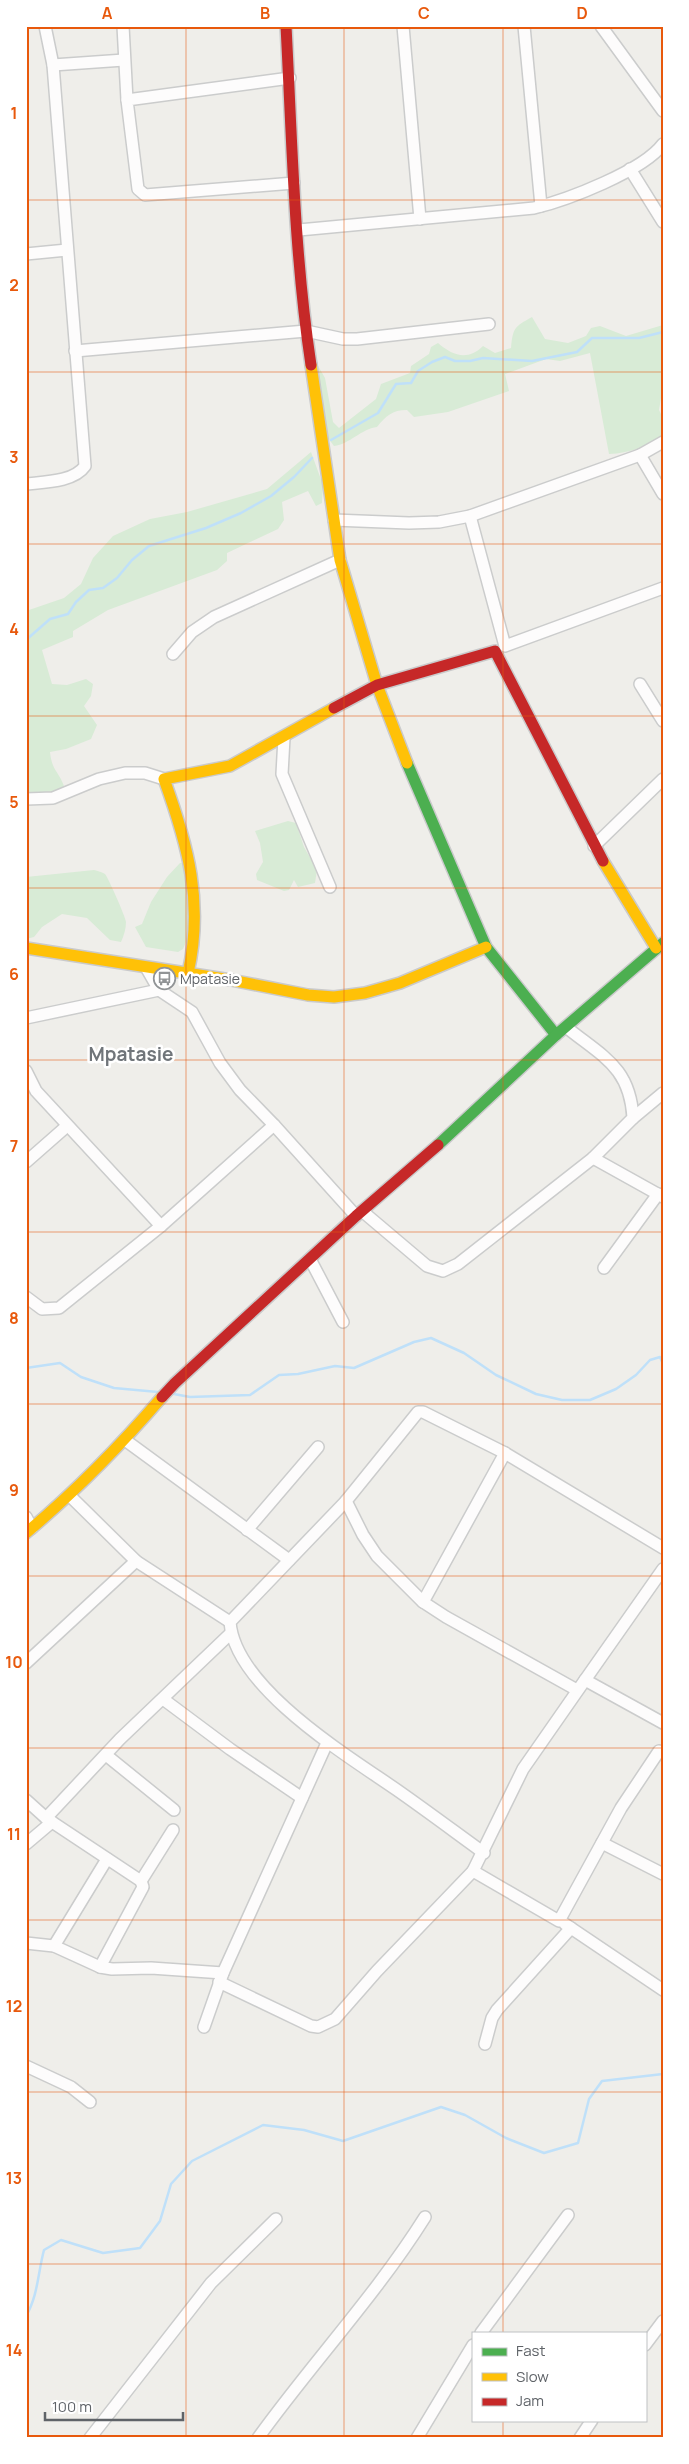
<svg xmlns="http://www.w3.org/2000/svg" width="689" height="2464" font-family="Manrope,sans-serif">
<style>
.green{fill:#d8ebd6}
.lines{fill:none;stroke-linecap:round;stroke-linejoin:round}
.stream{stroke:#bfe0f9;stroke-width:2.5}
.street-casing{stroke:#cbcccc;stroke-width:14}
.fast-casing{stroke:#cacacb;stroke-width:14}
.slow-casing{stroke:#cacacb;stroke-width:14}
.jam-casing{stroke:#cacacb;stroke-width:14}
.street{stroke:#fdfcfc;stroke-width:11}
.fast{stroke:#4caf50;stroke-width:11}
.slow{stroke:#ffc107;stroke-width:11}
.jam{stroke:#c62828;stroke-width:11}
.grid{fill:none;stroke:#e8590c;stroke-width:1;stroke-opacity:0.55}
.labels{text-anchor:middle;stroke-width:5;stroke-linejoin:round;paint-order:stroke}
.poi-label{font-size:14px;fill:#5f6368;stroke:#fff;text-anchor:start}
.district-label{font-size:19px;font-weight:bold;fill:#70757a;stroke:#fff}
.neatline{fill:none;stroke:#e8590c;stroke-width:2}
.grid-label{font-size:16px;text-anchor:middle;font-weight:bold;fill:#e8590c}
</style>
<rect width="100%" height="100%" fill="#efeeea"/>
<g class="green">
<path d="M532 317 545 339 568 343 586 336 591 328 600 326 626 336 663 325V386L659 410 661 414 663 413V435C646 447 630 453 609 454L590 353 560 361 546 359 505 374 509 391 448 412 414 417 407 410C392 410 386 416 377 427 361 429 350 444 334 446L328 438 317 364 325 378 333 422 339 428 376 399 381 384 410 373 411 366 429 354 431 347 438 343C453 356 468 361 483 346L495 353 511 348C513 328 514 327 532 317Z"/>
<path d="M311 452 323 485 322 503 316 506 308 491 282 502 284 520 278 529 227 553V561L217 570 108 610 73 631V637L42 650 52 684 67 685 86 679 93 684 91 696 84 706 97 725 91 739 66 749 50 752C52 771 58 770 64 786L52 795 26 797V611L64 598 81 584 93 558 113 536 150 519 187 512 267 489Z"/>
<path d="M288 821 296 823 304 847 317 870 315 883 298 887 294 880 289 890 284 891 257 880 256 874 263 862 260 843 255 831Z"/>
<path d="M188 862 190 933 183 949 178 952 146 947 135 927 142 924 151 902 167 877 180 863Z"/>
<path d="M94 870C98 871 102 872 105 874 108 877 126 918 126 922 126 929 124 935 121 942L110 940 87 918 62 914 42 927 34 937 26 939V877Z"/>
</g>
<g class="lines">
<g class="stream">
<path d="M331 440 378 413 396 384 411 383 418 371 432 362 445 357 455 361H470L483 358 532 361 577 352 592 338H639L663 332"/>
<path d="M26 640 50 619 68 614 76 602 89 590 103 588 117 578 132 560 149 546 206 528 241 513 271 496 294 477 312 458"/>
<path d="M26 1368 60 1363 81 1377 114 1388 158 1392"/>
<path d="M174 1394 190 1397 250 1395 279 1375 298 1374 335 1366 354 1368 414 1342 431 1338 464 1353 496 1375 536 1394 562 1400H590L616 1389 636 1375 650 1360 660 1357 663 1364"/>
<path d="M26 2316C38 2296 38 2272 44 2250L61 2240 103 2253 140 2248 160 2221 171 2184 192 2161 263 2125 304 2130 343 2141 441 2107 465 2115 506 2138 544 2153 578 2143 589 2099 602 2081 663 2074"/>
</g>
<defs>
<g id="street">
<path d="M123 26 127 100"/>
<path d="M403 26 420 219"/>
<path d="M524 26 541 206"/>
<path d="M601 26 663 111"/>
<path d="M53 65 124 60"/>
<path d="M290 78 127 100 138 189 145 195 294 183"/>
<path d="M630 169 663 222"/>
<path d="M299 230 534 208C567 200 643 171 663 144"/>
<path d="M26 254 67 250"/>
<path d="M75 351 306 331 343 339H357L489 324"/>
<path d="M640 455 663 494"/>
<path d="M26 484C44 482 74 482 85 466L53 65 45 26"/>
<path d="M470 516 505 646 663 588"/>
<path d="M334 520 409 523 439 522 470 516 640 455 663 442"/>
<path d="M173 654 192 632 214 617 340 560"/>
<path d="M640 684 663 721"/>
<path d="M284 738 282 774 330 887"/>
<path d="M26 799 53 798 99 779 125 773H145L164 779"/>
<path d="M594 846 663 779"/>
<path d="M147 969 159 990 192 1012 220 1063 240 1090 274 1125 161 1226"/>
<path d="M26 1018 159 990"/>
<path d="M566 1027C603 1057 630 1067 633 1118L593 1158 663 1197"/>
<path d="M26 1071 36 1091 161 1226 59 1308 42 1309 26 1297"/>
<path d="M633 1118 663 1093"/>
<path d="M274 1125 356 1216"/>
<path d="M26 1162 67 1126"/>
<path d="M362 1211 427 1266 443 1271 458 1264 593 1158"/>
<path d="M310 1259 343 1322"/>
<path d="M604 1268 658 1194"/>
<path d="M125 1440 289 1560"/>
<path d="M70 1496 136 1561 230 1622"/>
<path d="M346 1501 230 1622C235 1688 348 1756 397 1790 427 1811 455 1832 484 1853"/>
<path d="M26 1517 32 1528"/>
<path d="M247 1530 318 1447"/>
<path d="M663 1569 585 1680 663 1723"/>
<path d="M423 1602 377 1556 363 1535 346 1501 418 1412H423L505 1453"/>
<path d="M26 1663 136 1561"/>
<path d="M585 1680 523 1769 473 1871 559 1921 621 1808 659 1751"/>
<path d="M577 1690 446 1617 423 1602 505 1453 663 1548"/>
<path d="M163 1699 230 1749 302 1798"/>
<path d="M106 1755 174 1810"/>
<path d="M26 1800 46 1818 141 1881 143 1887 100 1967 112 1969 151 1968 223 1973"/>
<path d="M46 1818 120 1739 231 1633"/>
<path d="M602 1843 663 1874"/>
<path d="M26 1844 52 1822"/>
<path d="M141 1881 173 1830"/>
<path d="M565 1924 663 1990"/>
<path d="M26 1943 54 1946 100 1967"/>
<path d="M54 1946 107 1859"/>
<path d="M219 1982 311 2026 318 2027 335 2019 377 1971 473 1871"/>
<path d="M204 2027 223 1973 327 1743"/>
<path d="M485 2044 492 2018 497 2010 571 1928"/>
<path d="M26 2066 71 2087 90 2102"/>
<path d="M481 2333 568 2215"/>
<path d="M645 2345 663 2321"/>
<path d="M90 2438 211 2283 276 2219"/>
<path d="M258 2438C312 2363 376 2295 425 2217"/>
<path d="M417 2438 473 2345"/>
<path d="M580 2438 592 2420"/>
</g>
<g id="fast">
<path d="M407 763 486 947 556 1035"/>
<path d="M438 1145 556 1035 663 943"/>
</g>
<g id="slow">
<path d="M311 365 340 560 377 685 407 763"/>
<path d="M603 861 656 948"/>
<path d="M26 948 231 980 308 995 334 997 365 993 400 983 486 947"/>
<path d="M188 973C204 903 188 845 164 779L230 766 334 708"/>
<path d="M26 1533C76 1491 120 1446 162 1397"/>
</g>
<g id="jam">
<path d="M286 26C292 139 294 253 311 365"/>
<path d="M334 708 377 685 495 651 603 861"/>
<path d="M162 1397 175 1383 356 1216 438 1145"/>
</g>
</defs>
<use href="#street" class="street-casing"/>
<use href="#fast" class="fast-casing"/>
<use href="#slow" class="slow-casing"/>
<use href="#jam" class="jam-casing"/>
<use href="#street" class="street"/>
<use href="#fast" class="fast"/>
<use href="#slow" class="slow"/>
<use href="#jam" class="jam"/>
</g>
<path class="grid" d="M186 26V2438M344 26V2438M503 26V2333M26 200H663M26 372H663M26 544H663M26 716H663M26 888H663M26 1060H663M26 1232H663M26 1404H663M26 1576H663M26 1748H663M26 1920H663M26 2092H663M26 2264H663M503 2420V2438"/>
<defs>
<symbol id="bus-ring" viewBox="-11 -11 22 22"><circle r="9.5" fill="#fff" stroke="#919496" stroke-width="1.5"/><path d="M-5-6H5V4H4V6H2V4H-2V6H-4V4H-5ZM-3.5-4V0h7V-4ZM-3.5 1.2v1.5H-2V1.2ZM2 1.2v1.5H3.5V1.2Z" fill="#919496"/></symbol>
</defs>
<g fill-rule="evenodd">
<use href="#bus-ring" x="152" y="966" width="25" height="25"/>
</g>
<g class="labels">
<g class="poi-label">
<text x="180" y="984">Mpatasie</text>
</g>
<g class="district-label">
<text x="131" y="1061">Mpatasie</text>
</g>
</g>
<rect width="689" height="2464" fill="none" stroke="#ffffff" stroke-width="55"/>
<rect x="472" y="2332" width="175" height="90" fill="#ffffff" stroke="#bfc1c3"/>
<rect x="482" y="2348" width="25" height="8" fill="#4caf50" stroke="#bfc1c3"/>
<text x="516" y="2356" font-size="15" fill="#5f6368">Fast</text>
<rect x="482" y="2373" width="25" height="8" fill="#ffc107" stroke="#bfc1c3"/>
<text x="516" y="2382" font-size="15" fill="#5f6368">Slow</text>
<rect x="482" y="2398" width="25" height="8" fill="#c62828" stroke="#bfc1c3"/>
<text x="516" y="2406" font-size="15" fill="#5f6368">Jam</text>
<path d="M45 2412v8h138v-8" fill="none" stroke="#5f6368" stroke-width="2.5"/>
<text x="52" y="2412" font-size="15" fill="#5f6368" stroke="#ffffff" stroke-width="4" paint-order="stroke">100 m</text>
<rect x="28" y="28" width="634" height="2408" class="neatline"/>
<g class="grid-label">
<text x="107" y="19">A</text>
<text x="265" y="19">B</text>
<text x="424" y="19">C</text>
<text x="582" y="19">D</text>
<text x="14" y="119">1</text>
<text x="14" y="291">2</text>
<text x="14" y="463">3</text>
<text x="14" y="635">4</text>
<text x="14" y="808">5</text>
<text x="14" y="980">6</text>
<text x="14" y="1152">7</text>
<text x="14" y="1324">8</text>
<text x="14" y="1496">9</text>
<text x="14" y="1668">10</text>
<text x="14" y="1840">11</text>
<text x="14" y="2012">12</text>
<text x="14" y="2184">13</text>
<text x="14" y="2356">14</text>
</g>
</svg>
